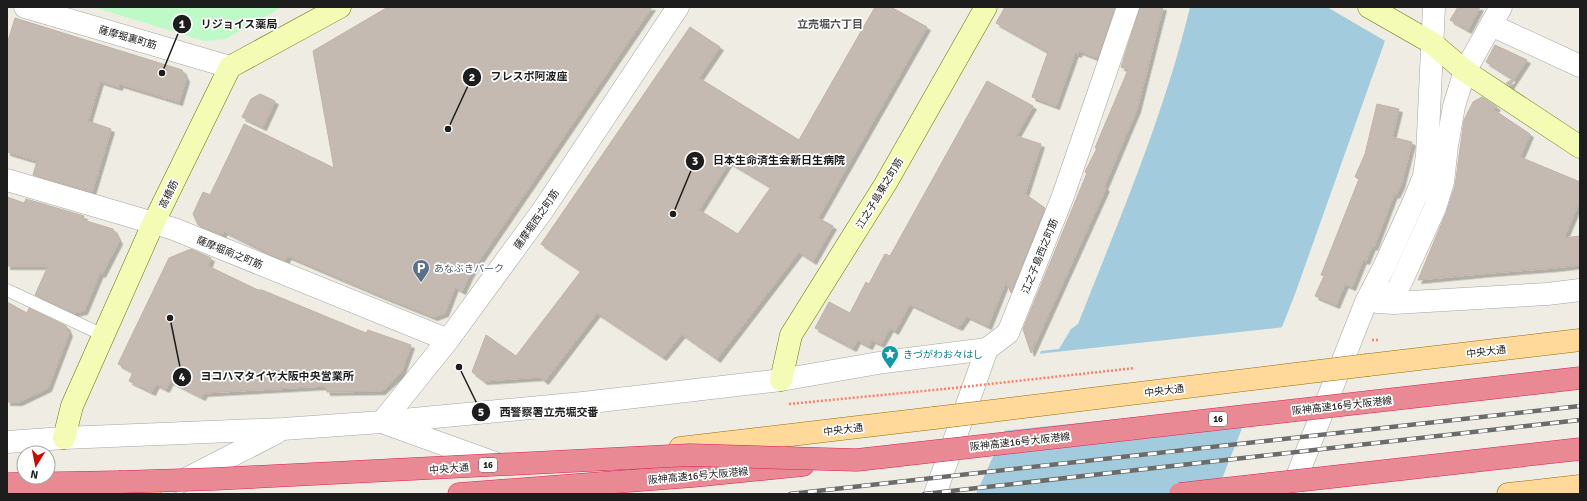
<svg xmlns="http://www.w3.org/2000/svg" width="1587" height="501" font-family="Signika,'Noto Sans JP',sans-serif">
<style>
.park{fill:#befac7}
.water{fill:#a2ccde}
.pier{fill:#efece3}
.building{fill:#c4bab2;stroke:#c1b3a5;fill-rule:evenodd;filter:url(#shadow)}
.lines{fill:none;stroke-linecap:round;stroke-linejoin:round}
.lane-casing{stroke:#a4a4a4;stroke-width:13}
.street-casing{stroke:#a4a4a4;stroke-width:23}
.secondary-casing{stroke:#627602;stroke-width:23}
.primary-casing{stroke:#976f00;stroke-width:23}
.highway-casing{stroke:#dd2055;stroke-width:23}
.path{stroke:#fd7f66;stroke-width:2.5;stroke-dasharray:2 2;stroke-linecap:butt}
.lane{stroke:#fff;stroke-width:12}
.street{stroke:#fff;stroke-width:22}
.secondary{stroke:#f3fbb5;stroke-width:22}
.primary{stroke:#fed999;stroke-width:22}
.highway{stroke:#e88994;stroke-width:22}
.rail-casing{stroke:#6b6b6b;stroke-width:4.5}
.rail{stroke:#fff;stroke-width:3;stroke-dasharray:9;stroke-linecap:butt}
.primary-bridge-casing{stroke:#976f00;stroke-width:23;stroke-linecap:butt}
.highway-bridge-casing{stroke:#dd2055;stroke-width:23;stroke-linecap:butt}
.path-bridge{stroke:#fd7f66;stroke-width:2.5;stroke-dasharray:2 2;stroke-linecap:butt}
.primary-bridge{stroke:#fed999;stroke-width:22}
.highway-bridge{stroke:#e88994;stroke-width:22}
.labels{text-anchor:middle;stroke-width:3.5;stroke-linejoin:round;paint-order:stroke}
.shield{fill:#fff;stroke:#616161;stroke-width:1}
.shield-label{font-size:9px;font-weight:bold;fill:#1d1d1d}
.street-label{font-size:10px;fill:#1d1d1d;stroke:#fff}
.service-label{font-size:10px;fill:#4e5e75;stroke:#fff;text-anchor:start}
.culture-label{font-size:10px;fill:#0d838f;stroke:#fff;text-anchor:start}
.neighbourhood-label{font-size:11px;font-weight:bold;fill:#505050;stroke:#fff}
.leader{fill:none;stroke:#1d1d1d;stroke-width:1.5}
.callout-dot{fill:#1d1d1d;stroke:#fff;stroke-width:1.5}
.mark-label{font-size:12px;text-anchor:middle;font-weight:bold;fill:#fff}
.callout-label{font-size:11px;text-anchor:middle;font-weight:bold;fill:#1d1d1d;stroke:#fff;stroke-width:3.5;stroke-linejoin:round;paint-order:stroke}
</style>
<defs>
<filter id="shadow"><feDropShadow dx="3.5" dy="3.5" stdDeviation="0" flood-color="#0004"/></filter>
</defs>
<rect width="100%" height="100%" fill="#efece3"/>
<path class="park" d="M93 7H282L226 39 204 41Z"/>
<path class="water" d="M1190 7H1397L1295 294 1216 494H976L1041 351 1059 349 1071 329 1078 324C1119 220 1164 116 1190 7Z"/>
<g class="pier">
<path d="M1327 7H1399L1387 42Z"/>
<path d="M1285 327 1254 405 1002 431 1037 354Z"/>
</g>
<g class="building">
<path d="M388 7H652L470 274 462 291 455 287 445 313 434 317 377 294 288 256 285 261 224 231 222 235 198 225 193 214 203 192 210 195 244 124 334 168 313 51Z"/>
<path d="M875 7H891L927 27 818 218 833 226 813 261 799 252 717 359 682 334 663 357 597 313 545 381 540 377 484 381 472 372 486 335 516 356 581 271 541 244 690 27 720 47 699 78 799 140ZM729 162 771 187 738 234 699 210Z"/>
<path d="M1005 7H1115L1097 58 1079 51 1078 54 1075 53 1056 106 1032 97 1048 52 996 23Z"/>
<path d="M1140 7H1163L1137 109 1104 187 1106 188 1031 353 1023 329 1087 173 1085 172 1097 148H1095L1128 70 1121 67Z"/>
<path d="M1458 7H1480L1468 30 1450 20Z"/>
<path d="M15 18 182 70 186 79 179 102 120 84 119 87 100 81 88 121 111 129 92 192 33 175 37 161 7 152V44Z"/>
<path d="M1495 45 1527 60 1510 86 1506 83 1513 79 1486 62Z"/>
<path d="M987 81 1033 106 1016 136 1041 144 1025 194 1045 208 1011 293 1006 281 988 326 967 316 959 327 910 304 895 331 890 328 881 344 872 340 869 346 857 340 853 348 815 328 829 302 850 313 866 282 869 284 885 254 890 256Z"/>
<path d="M260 94 275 101 263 127 242 117 251 99Z"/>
<path d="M1482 97 1497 107 1494 110 1530 134 1520 157 1580 182V200L1564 238 1580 236V265L1554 268 1490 273 1418 280 1446 213 1455 186 1464 120 1473 102Z"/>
<path d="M1377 104 1399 109 1392 137 1412 142 1401 185 1396 195 1394 194 1374 247 1372 246 1366 261 1363 260 1352 287 1345 284 1336 305 1315 296 1324 276 1321 275 1359 179 1355 177 1365 154Z"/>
<path d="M7 197 24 203 26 199 84 216 83 220 113 229 119 241 102 274 100 273 84 311 74 313 35 295 48 266H7Z"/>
<path d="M191 249 211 258 208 266 258 290H262L366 333 368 330 411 345 401 373 382 391 327 392 326 386 204 393 202 397 170 381 166 389 156 384 152 392 129 381 133 372 118 364 169 258Z"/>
<path d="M7 302 27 313 29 308 66 326 69 333 48 388 19 402H7Z"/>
</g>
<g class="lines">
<defs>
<path id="lane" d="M7 290 103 335"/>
<g id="street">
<path d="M25 7 230 67"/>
<path d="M1491 25 1580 66"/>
<path d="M7 180 174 229 448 340"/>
<path d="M1366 302 1397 291 1435 208 1443 182 1447 146 1454 106 1465 71 1501 7"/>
<path d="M1377 302 1394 303 1547 294 1580 290"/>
<path d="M382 422 448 340 543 210 678 7"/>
<path d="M387 424 498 464"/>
<path d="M7 442 64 438 283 429 382 422 583 403 781 380 884 362 987 349"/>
<path d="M180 482 276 433"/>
<path d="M935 494 987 349 1008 333 1063 196 1128 7"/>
<path d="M1290 494 1366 302 1384 267 1414 201 1424 176 1427 155 1434 7"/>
</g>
<g id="secondary">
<path d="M1369 7 1432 43 1465 71 1580 147"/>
<path d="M781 380 791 335 886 183 986 7"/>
<path d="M64 438 72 406 153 224 230 67 340 7"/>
</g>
<g id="primary">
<path d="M1368 365 1580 340"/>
<path d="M680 448 934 418"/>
<path d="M103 494 150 491"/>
<path d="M1508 494 1580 486"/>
</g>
<g id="highway">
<path d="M7 484 119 482"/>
<path d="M459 494 693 476 803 465"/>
</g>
</defs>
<use href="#lane" class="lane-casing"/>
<use href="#street" class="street-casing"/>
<use href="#secondary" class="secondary-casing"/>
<use href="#primary" class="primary-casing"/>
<use href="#highway" class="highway-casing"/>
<path class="path" d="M789 404 944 389"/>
<use href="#lane" class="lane"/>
<use href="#street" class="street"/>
<use href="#secondary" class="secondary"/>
<use href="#primary" class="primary"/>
<use href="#highway" class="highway"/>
<defs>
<g id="rail">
<path d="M790 494 1580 406"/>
<path d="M924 494 1580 420"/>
</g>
</defs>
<use href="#rail" class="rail-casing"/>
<use href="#rail" class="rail"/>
<defs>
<path id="primary-bridge" d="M934 418 1368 365"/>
<g id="highway-bridge">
<path d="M119 482 214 479 690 455 857 460 1580 378"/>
<path d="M1180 494 1580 449"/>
</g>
</defs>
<use href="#primary-bridge" class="primary-bridge-casing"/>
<use href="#highway-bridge" class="highway-bridge-casing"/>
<g class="path-bridge">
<path d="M1372 340H1378"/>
<path d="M944 389 1135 368"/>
</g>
<use href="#primary-bridge" class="primary-bridge"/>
<use href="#highway-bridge" class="highway-bridge"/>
</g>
<defs>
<symbol id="parking-pin" viewBox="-11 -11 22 30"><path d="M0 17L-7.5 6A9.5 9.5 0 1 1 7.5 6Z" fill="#5c6f8a" stroke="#fff"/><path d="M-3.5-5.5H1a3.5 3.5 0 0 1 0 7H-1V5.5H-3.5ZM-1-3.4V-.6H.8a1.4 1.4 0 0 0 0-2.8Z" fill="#fff"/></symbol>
<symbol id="sight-pin" viewBox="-11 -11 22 30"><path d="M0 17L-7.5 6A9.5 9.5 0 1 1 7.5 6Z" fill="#0f9aa8" stroke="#fff"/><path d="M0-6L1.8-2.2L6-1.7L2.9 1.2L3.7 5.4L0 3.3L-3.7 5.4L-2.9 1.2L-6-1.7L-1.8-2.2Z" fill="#fff"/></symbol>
</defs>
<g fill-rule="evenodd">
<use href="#parking-pin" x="411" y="258" width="20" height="27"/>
<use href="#sight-pin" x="880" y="344" width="20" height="27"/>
</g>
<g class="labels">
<g class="shield">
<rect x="1209" y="412" width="18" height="14" rx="3"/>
<rect x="479" y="458" width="18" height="14" rx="3"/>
</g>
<g class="shield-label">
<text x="1218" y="422">16</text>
<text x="488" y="468">16</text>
</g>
<g class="street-label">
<text transform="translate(128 37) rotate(16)" y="4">薩摩堀裏町筋</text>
<text transform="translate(879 193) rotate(-59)" y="4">江之子島東之町筋</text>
<text transform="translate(168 194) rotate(-64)" y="4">高橋筋</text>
<text transform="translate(536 219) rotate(-55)" y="4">薩摩堀西之町筋</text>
<text transform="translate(230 252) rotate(22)" y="4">薩摩堀南之町筋</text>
<text transform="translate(1039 256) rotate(-68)" y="4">江之子島西之町筋</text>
<text transform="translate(1486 351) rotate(-7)" y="4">中央大通</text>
<text transform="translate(1164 390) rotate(-7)" y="4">中央大通</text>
<text transform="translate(1342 405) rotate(-6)" y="4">阪神高速16号大阪港線</text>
<text transform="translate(843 429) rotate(-7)" y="4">中央大通</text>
<text transform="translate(1020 441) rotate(-6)" y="4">阪神高速16号大阪港線</text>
<text transform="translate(449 468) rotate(-4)" y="4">中央大通</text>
<text transform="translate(698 475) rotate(-5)" y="4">阪神高速16号大阪港線</text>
</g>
<g class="service-label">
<text x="434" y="272">あなぶきパーク</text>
</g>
<g class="culture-label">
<text x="903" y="358">きづがわお々はし</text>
</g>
<g class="neighbourhood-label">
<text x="830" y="28">立売堀六丁目</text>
</g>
</g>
<path class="leader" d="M162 73L182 24M448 129L472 77M673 214L695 161M170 318L182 377M459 367L481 412"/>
<g class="callout-dot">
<circle cx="162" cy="73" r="4"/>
<circle cx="448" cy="129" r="4"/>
<circle cx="673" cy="214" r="4"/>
<circle cx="170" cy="318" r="4"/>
<circle cx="459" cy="367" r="4"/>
<circle cx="182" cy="24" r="10"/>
<circle cx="472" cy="77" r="10"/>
<circle cx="695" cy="161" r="10"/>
<circle cx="182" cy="377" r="10"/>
<circle cx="481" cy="412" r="10"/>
</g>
<g class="mark-label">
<text x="182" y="28">1</text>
<text x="472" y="81">2</text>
<text x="695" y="165">3</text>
<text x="182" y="381">4</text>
<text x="481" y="416">5</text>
</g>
<g class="callout-label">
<text x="239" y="28">リジョイス薬局</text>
<text x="529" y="80">フレスポ阿波座</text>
<text x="779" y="164">日本生命済生会新日生病院</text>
<text x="277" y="380">ヨコハマタイヤ大阪中央営業所</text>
<text x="549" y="416">西警察署立売堀交番</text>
</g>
<rect width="1587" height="501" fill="none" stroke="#1d1d1d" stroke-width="16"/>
<g transform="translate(36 465) rotate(190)"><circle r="19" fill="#ffffff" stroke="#a5a5a5"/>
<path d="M0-3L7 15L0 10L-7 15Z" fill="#cb0d00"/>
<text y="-6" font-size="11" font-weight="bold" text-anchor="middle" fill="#1d1d1d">N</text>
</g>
</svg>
